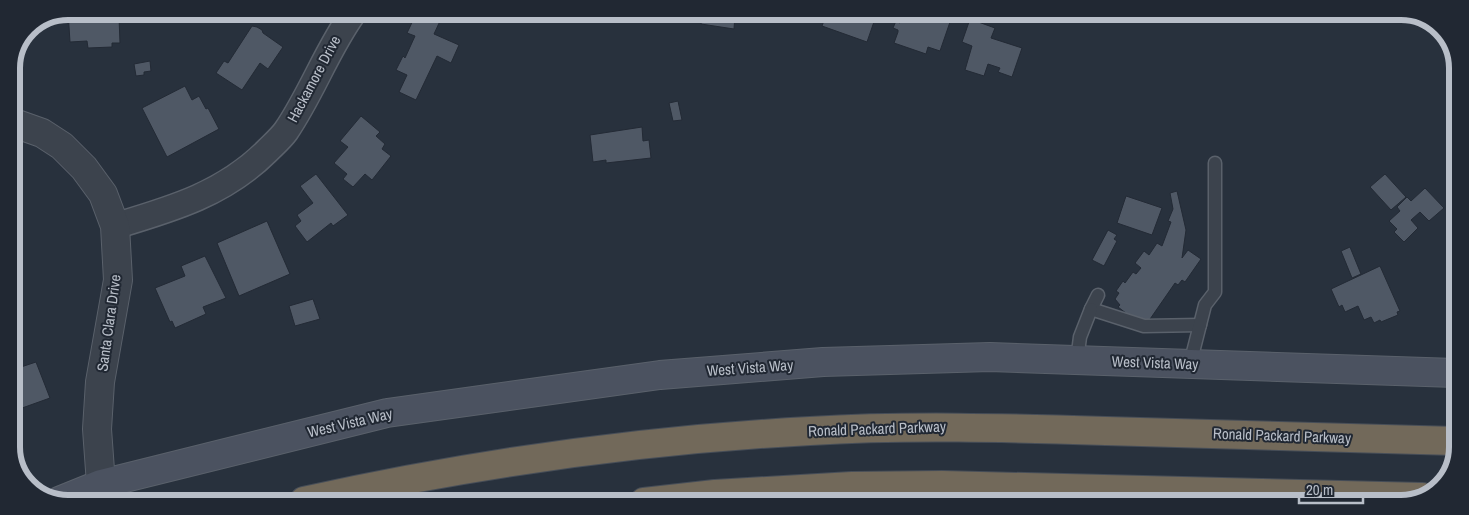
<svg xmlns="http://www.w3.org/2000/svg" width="1469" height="515" font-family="'Archivo Narrow',sans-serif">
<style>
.building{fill:#4f5865;stroke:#232a35}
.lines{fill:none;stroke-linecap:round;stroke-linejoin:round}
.service-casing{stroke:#5a616b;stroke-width:15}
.minor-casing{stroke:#5a616b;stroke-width:28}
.tertiary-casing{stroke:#5a616b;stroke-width:30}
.secondary-casing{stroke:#5a616b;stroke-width:30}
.motorway-casing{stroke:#474e58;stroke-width:30}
.service{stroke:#3c434d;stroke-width:12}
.minor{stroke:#3c434d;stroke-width:25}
.tertiary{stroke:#3c434d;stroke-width:28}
.secondary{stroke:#4b5260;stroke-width:28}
.motorway{stroke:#72695a;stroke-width:28}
.labels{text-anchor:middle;stroke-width:4;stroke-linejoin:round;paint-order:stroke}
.street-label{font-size:15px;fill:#b8bec8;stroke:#212833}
.rim{fill:none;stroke:#b8bec8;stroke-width:6}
</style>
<rect width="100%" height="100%" fill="#28313d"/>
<g class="building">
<path d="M68 11H111V17H119L120 43H112V47L88 48 87 41 70 42Z"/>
<path d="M417 12 440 21 434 34 459 45 451 63 437 56 416 100 399 92 407 75 396 70 403 56 405 58 415 36 407 33Z"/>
<path d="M485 12H514L515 16 486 21Z"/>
<path d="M624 12 674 13 673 19 638 15V22L624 20Z"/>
<path d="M689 13H738L737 16 735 15 734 29 701 24 702 16 689 14Z"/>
<path d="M755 13H803L802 22 769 19 768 22 754 21Z"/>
<path d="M827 13H877L867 42 822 26Z"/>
<path d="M897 13H932L931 16 950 22 940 51 928 47 926 54 894 43 898 32V30L893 28 896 21 900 23 901 20 896 18Z"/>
<path d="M970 19 995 28 991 38 1022 48 1012 77 998 72 1000 68 988 64 984 76 965 70 972 46 962 42Z"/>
<path d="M252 26 257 27 262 30 263 33 283 47 268 69 260 63 242 90 216 73 224 61 228 63Z"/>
<path d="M150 61 151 71 144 72V75L136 76 134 64Z"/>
<path d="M185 86 192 100 199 96 206 109 208 108 219 129 167 157 142 108Z"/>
<path d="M678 101 682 120 673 121 669 103Z"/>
<path d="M361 116 380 132 376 136 385 144 382 149 391 156 372 180 365 174 353 187 343 179 347 174 334 163 348 147 340 141Z"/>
<path d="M642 127 643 141 649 140 651 158 606 163V160L593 162 590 135Z"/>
<path d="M316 174 348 215 333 226 331 223 307 242 295 226 301 221 297 215 313 203 300 186Z"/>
<path d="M1385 174 1406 197 1391 210 1370 187Z"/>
<path d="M1425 188 1444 208 1429 221 1420 212 1411 220 1418 228 1404 242 1394 232 1397 229 1389 221 1400 211 1397 207 1407 197 1411 201Z"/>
<path d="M1177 191 1186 230 1182 258 1188 250 1201 259 1185 282 1182 280 1178 285 1175 283 1148 322 1135 320 1118 307 1120 305 1115 299 1119 293 1116 291 1123 281 1125 283 1133 272 1136 274 1141 268 1135 263 1144 251 1149 255 1157 243 1162 246 1171 222 1168 221 1173 209 1170 193Z"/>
<path d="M1126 196 1162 208 1152 235 1117 223Z"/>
<path d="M267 221 290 274 239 296 217 243Z"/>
<path d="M1108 230 1117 235 1114 239 1117 241 1104 266 1092 260Z"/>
<path d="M1350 247 1361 274 1352 278 1341 251Z"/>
<path d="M205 256 226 298 203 307 206 314 175 328 172 321 170 322 155 288 185 276 181 266Z"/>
<path d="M1380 266 1400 311 1397 312 1398 315 1381 322 1380 320 1374 323 1371 317 1364 320 1358 306 1345 312 1342 305 1339 307 1331 289Z"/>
<path d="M313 299 320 319 295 326 289 306Z"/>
<path d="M11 361 15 369 36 362 50 398 11 412Z"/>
</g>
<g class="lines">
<defs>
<g id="service">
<path d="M1098 295 1091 309 1144 326 1200 325"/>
<path d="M1077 360 1080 337 1091 309"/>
<path d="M1190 364 1205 305 1215 292V163"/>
</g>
<path id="minor" d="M115 226C172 209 224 194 267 151 274 144 281 138 286 131 312 93 327 49 354 12"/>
<path id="tertiary" d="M11 122 42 133 62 146 84 168 103 194 115 226 118 280 100 382 97 429 101 484"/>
<path id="secondary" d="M59 501 101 484 387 413 660 375 823 362 990 357 1455 373"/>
<g id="motorway">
<path d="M304 501C471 464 639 440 810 431 909 425 1008 428 1106 431 1223 434 1339 438 1455 441"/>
<path d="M644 502 715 494 852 486 942 485 1422 497"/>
</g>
</defs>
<use href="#service" class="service-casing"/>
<use href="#minor" class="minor-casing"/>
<use href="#tertiary" class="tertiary-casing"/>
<use href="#secondary" class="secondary-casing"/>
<use href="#motorway" class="motorway-casing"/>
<use href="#service" class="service"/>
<use href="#minor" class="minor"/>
<use href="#tertiary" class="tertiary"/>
<use href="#secondary" class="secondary"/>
<use href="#motorway" class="motorway"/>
</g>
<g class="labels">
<g class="street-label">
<text transform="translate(314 79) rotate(-62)" y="5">Hackamore Drive</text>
<text transform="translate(109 323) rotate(-82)" y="5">Santa Clara Drive</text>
<text transform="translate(1155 363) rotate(2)" y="5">West Vista Way</text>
<text transform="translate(750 368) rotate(-4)" y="5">West Vista Way</text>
<text transform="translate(350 423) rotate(-13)" y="5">West Vista Way</text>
<text transform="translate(877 429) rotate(-2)" y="5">Ronald Packard Parkway</text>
<text transform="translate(1282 436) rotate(2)" y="5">Ronald Packard Parkway</text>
</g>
</g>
<path d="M0 0H1469V515H0ZM68 20H1401A48 48 0 0 1 1449 68V447A48 48 0 0 1 1401 495H68A48 48 0 0 1 20 447V68A48 48 0 0 1 68 20Z" fill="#212833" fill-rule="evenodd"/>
<path class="rim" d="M68 20H1401A48 48 0 0 1 1449 68V447A48 48 0 0 1 1401 495H68A48 48 0 0 1 20 447V68A48 48 0 0 1 68 20Z"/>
<path d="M1299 495v8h64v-8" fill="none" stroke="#b8bec8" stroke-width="2.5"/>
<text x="1306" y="495" font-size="15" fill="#b8bec8" stroke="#212833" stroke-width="4" paint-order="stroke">20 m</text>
</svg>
